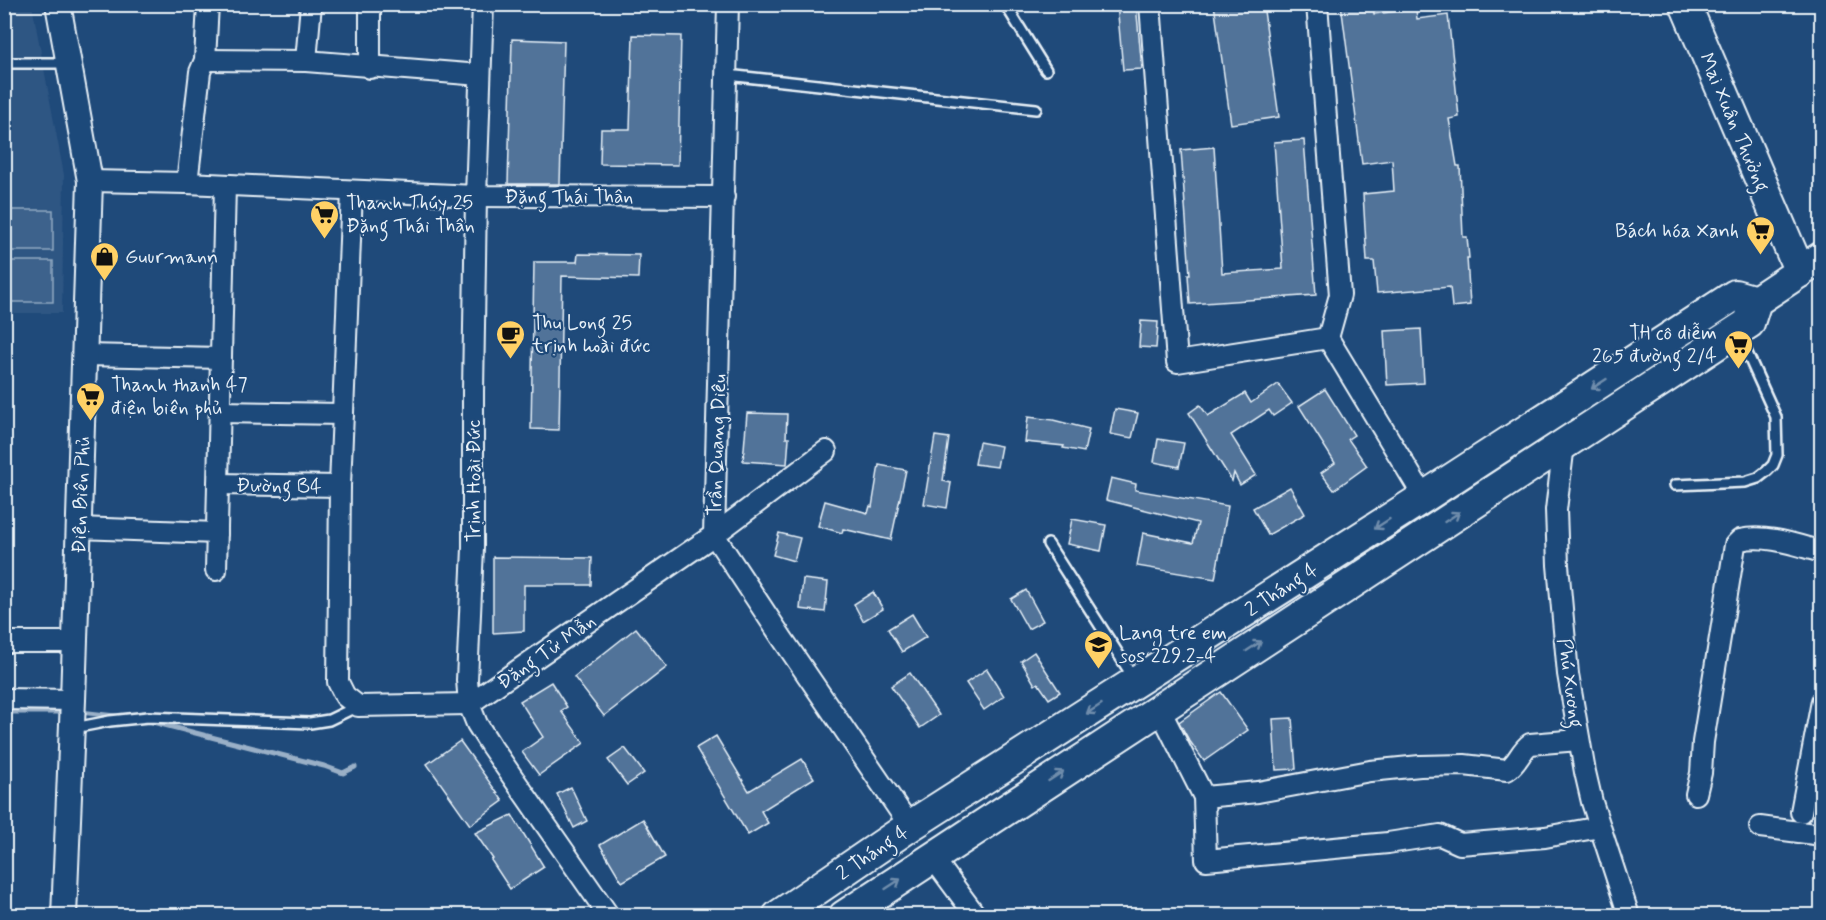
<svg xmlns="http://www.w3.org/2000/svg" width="1826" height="920" font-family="Mynerve,sans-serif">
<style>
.built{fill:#2e5683}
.green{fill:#3c628c;stroke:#92aac2;stroke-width:1.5}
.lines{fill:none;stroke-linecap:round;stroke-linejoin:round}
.stream{stroke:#9ab0c7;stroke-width:5}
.building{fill:#517399;stroke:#e8f1f8;stroke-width:1.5}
.service-casing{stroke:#e8f1f8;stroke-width:14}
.minor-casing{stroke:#e8f1f8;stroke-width:24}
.tertiary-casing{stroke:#e8f1f8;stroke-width:28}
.primary-casing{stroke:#e8f1f8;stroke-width:34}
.service{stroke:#1f4a7a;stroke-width:9}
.minor{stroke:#1f4a7a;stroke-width:20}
.tertiary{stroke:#1f4a7a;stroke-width:24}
.primary{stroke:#1f4a7a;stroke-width:30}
.oneway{stroke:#6f8dac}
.labels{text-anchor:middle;stroke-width:4.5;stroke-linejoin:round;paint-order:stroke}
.street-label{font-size:20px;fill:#e8f1f8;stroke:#1f4a7a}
.poi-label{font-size:20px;fill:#e8f1f8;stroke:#1f4a7a;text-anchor:start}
</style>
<rect width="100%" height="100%" fill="#1f4a7a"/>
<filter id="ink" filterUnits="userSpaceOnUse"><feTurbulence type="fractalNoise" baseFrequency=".0167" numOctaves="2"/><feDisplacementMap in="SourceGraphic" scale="12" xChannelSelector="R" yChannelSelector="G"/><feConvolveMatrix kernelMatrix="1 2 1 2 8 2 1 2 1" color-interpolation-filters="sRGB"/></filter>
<g filter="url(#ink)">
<path class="built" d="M5 5H32L64 175 62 313H5Z"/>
<g class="green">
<rect x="5" y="210" width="48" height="41"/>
<rect x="5" y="261" width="48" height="41"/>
</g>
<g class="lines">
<g class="stream">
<path d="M4 712H68"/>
<path d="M80 712 124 717"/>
<path d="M145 720 324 766 343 773 355 767"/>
</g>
</g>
<g class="building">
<path d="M1117 4H1136L1142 69 1123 70Z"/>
<path d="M1214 4H1263L1279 117 1231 124Z"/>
<path d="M1341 4H1372L1374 14 1416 9 1417 19 1448 15 1459 117 1449 119 1457 166H1460L1463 237H1467L1469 258H1467L1470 305 1452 307 1450 287 1377 293 1374 261H1367L1363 194 1394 191 1392 160 1362 164Z"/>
<path d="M633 35 681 36 678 165 600 164 601 129H630Z"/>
<path d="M512 39 564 41 560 184H508Z"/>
<path d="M1304 140 1316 295 1190 304 1188 275H1190L1181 150 1214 147 1222 273 1283 269 1274 142Z"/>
<path d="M578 254 639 255 638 278 562 276 559 430 531 429 534 262H577Z"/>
<path d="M1141 321 1158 322 1156 348 1139 347Z"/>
<path d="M1421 329 1424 383 1387 385 1384 331Z"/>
<path d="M1278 384 1292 403 1273 416 1269 410 1231 435 1256 475 1240 485 1234 473 1232 481 1189 413 1200 405 1208 416 1245 393 1251 403Z"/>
<path d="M1325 389 1354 435 1348 439 1367 466 1334 490 1321 473 1335 463 1299 406Z"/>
<path d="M1115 409 1138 413 1132 438 1110 434Z"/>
<path d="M747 413 787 414 786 438H789L787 464 743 461Z"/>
<path d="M1028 417 1053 420 1089 429 1084 452 1063 448 1064 446 1025 442Z"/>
<path d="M935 436 949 438 943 481 951 483 947 508 924 504Z"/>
<path d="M1158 439 1184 443 1179 467 1154 462Z"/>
<path d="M979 442 1001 446 997 467 975 464Z"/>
<path d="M879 465 906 470 891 540 843 529 842 533 818 526 825 501 868 513 870 506 872 507Z"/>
<path d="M1111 478 1136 484 1135 490 1228 506 1215 579 1137 566 1143 533 1193 543 1198 523 1106 500Z"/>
<path d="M1290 487 1305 514 1268 535 1253 508Z"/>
<path d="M1072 519 1106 525 1101 551 1067 544Z"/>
<path d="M779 533 800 538 794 561 773 555Z"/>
<path d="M493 557 592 558 591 585H524V631L493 633Z"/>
<path d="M803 579 828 582 825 612 800 609Z"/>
<path d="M1026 590 1043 621 1028 629 1011 599Z"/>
<path d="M873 592 883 609 863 621 854 604Z"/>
<path d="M912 614 926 637 902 652 888 629Z"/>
<path d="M636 628 667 667 604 716 574 677Z"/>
<path d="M1034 652 1060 692 1049 699 1038 683 1035 685 1021 661Z"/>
<path d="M987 669 1004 696 984 710 966 683Z"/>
<path d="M910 673 939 715 920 728 891 686Z"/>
<path d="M551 682 567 707 561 711 584 743 539 775 522 752 543 737 520 701Z"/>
<path d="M1221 692 1248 730 1204 761 1189 740 1179 722Z"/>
<path d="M1292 718 1296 769 1276 770 1273 719Z"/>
<path d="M716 736 749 791 802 759 814 778 761 811 768 823 748 835 696 748Z"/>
<path d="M460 741 503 801 470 825 427 764Z"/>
<path d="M625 748 644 773 627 785 608 760Z"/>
<path d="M571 787 587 821 574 828 557 794Z"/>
<path d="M512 815 544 867 510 889 491 860 493 859 475 833Z"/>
<path d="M643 819 665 857 622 882 600 845Z"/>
</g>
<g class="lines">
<defs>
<g id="service">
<path d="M1005 4 1046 70"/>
<path d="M4 63H68"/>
<path d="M727 75 1036 109"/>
<path d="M1675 485 1745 482 1758 478 1767 471 1773 465 1777 455 1776 417 1738 333"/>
<path d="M1048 544 1133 677"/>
<path d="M74 728 110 721 148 717 310 723 329 720 358 706"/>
</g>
<g id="minor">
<path d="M370 4V68"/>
<path d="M483 4 476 196 473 392V548L467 680 469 704 477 724 491 746 609 916"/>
<path d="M728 4 714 535 782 638 910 826"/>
<path d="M1150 4 1177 362 1328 338 1424 497"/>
<path d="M1317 4 1340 295 1328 338"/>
<path d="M205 60 306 61 480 75"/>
<path d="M306 61 311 4"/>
<path d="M90 181 187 183 476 196 724 197"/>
<path d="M187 183 200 72 205 60 208 4"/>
<path d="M352 191 340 486 338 682 345 696 358 706 469 704 714 535 826 451"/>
<path d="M85 355 221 358"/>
<path d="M220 412 343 414"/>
<path d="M1564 444 1556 510 1558 565 1568 674 1585 772 1592 802 1629 916"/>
<path d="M218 484 340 486"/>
<path d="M78 528 217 533"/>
<path d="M216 570 225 185"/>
<path d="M4 642H74"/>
<path d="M4 699 73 700"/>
<path d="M1159 708 1204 797 1206 860 1388 843 1440 835 1460 844 1545 837 1600 827"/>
<path d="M1696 794 1701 773 1703 742 1735 545 1740 540C1766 534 1796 545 1822 552"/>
<path d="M1204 797 1258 792 1370 771 1420 766 1464 765 1507 770C1518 763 1520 751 1530 744L1579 740"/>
<path d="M1801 812 1822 701"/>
<path d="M1760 827 1822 835"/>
<path d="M933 858 976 916"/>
</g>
<path id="tertiary" d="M58 4 90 181 73 700 64 916"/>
<g id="primary">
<path d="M1685 4 1800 272"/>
<path d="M778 916 910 826 1424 497 1735 295 1756 301"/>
<path d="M844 916 1749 323 1756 301 1822 257"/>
</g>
</defs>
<use href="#service" class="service-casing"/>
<use href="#minor" class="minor-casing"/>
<use href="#tertiary" class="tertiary-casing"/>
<use href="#primary" class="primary-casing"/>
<use href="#service" class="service"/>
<use href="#minor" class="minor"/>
<use href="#tertiary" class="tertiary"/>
<use href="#primary" class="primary"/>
</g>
<defs><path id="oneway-shaft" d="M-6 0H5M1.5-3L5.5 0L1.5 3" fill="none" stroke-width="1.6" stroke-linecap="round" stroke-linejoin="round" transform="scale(1.5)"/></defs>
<g class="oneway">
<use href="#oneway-shaft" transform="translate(1599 384) rotate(147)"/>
<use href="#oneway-shaft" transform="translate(1452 517) rotate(-33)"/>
<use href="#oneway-shaft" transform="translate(1382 524) rotate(147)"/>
<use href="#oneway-shaft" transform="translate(1254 646) rotate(-33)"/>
<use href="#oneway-shaft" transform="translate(1094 709) rotate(147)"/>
<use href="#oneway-shaft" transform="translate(1056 776) rotate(-33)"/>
<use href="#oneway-shaft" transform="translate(893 884) rotate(-33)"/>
</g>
</g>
<defs>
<symbol id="supermarket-pin" viewBox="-11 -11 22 30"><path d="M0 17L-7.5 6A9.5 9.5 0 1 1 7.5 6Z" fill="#ffd166" stroke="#1f4a7a"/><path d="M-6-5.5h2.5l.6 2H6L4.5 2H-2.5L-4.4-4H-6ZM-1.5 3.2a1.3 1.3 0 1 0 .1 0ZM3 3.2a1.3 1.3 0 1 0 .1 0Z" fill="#111"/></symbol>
<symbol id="shop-pin" viewBox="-11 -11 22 30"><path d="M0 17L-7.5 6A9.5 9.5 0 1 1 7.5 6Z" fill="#ffd166" stroke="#1f4a7a"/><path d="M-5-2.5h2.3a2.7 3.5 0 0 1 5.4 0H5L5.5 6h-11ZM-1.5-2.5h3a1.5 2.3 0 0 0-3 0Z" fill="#111"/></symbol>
<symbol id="cafe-pin" viewBox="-11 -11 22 30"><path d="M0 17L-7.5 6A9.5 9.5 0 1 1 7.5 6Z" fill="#ffd166" stroke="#1f4a7a"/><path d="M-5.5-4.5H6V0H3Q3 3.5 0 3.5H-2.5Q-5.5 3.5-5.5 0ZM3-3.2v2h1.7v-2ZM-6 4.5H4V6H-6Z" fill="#111"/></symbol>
<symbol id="school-pin" viewBox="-11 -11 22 30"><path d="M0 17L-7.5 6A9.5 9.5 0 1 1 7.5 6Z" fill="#ffd166" stroke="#1f4a7a"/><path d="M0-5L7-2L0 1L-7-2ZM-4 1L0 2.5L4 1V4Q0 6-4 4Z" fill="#111"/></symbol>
</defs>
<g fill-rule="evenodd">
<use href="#supermarket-pin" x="308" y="198" width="33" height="45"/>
<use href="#supermarket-pin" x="1744" y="214" width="33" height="45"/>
<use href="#shop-pin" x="88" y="240" width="33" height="45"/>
<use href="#cafe-pin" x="494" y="318" width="33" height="45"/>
<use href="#supermarket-pin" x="1722" y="328" width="33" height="45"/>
<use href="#supermarket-pin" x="74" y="380" width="33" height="45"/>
<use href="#school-pin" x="1082" y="628" width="33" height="45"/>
</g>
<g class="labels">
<g class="street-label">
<text transform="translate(1735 122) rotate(67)" y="7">Mai Xuân Thưởng</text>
<text x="569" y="203">Đặng Thái Thân</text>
<text transform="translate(716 445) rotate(-88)" y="7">Trần Quang Diệu</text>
<text transform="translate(473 481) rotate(-90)" y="7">Trịnh Hoài Đức</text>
<text transform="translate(279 485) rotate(1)" y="7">Đường B4</text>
<text transform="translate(80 495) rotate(-88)" y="7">Điện Biên Phủ</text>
<text transform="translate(1281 589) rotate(-33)" y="7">2 Tháng 4</text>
<text transform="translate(546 651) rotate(-35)" y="7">Đặng Tử Mẫn</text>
<text transform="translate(1571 683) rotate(82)" y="7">Phú Xương</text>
<text transform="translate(872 852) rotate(-34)" y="7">2 Tháng 4</text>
</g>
<g class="poi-label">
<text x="346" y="209">Thanh Thúy 25<tspan x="346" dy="23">Đặng Thái Thân</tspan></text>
<text x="1739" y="237" text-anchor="end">Bách hóa Xanh</text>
<text x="125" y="263">Guurmann</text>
<text x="532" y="329">Thu Long 25<tspan x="532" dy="23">trịnh hoài đức</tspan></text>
<text x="1717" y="339" text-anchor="end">TH cô diễm<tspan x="1717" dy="23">265 đường 2/4</tspan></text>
<text x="111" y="391">Thanh thanh 47<tspan x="111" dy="23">điện biên phủ</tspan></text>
<text x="1119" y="639">Lang tre em<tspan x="1119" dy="23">sos 229.2-4</tspan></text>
</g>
</g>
<rect width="1826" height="920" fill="none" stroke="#1f4a7a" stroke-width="24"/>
<rect x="12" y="12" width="1802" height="896" fill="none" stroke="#e8f1f8" stroke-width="2" filter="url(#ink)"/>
</svg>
